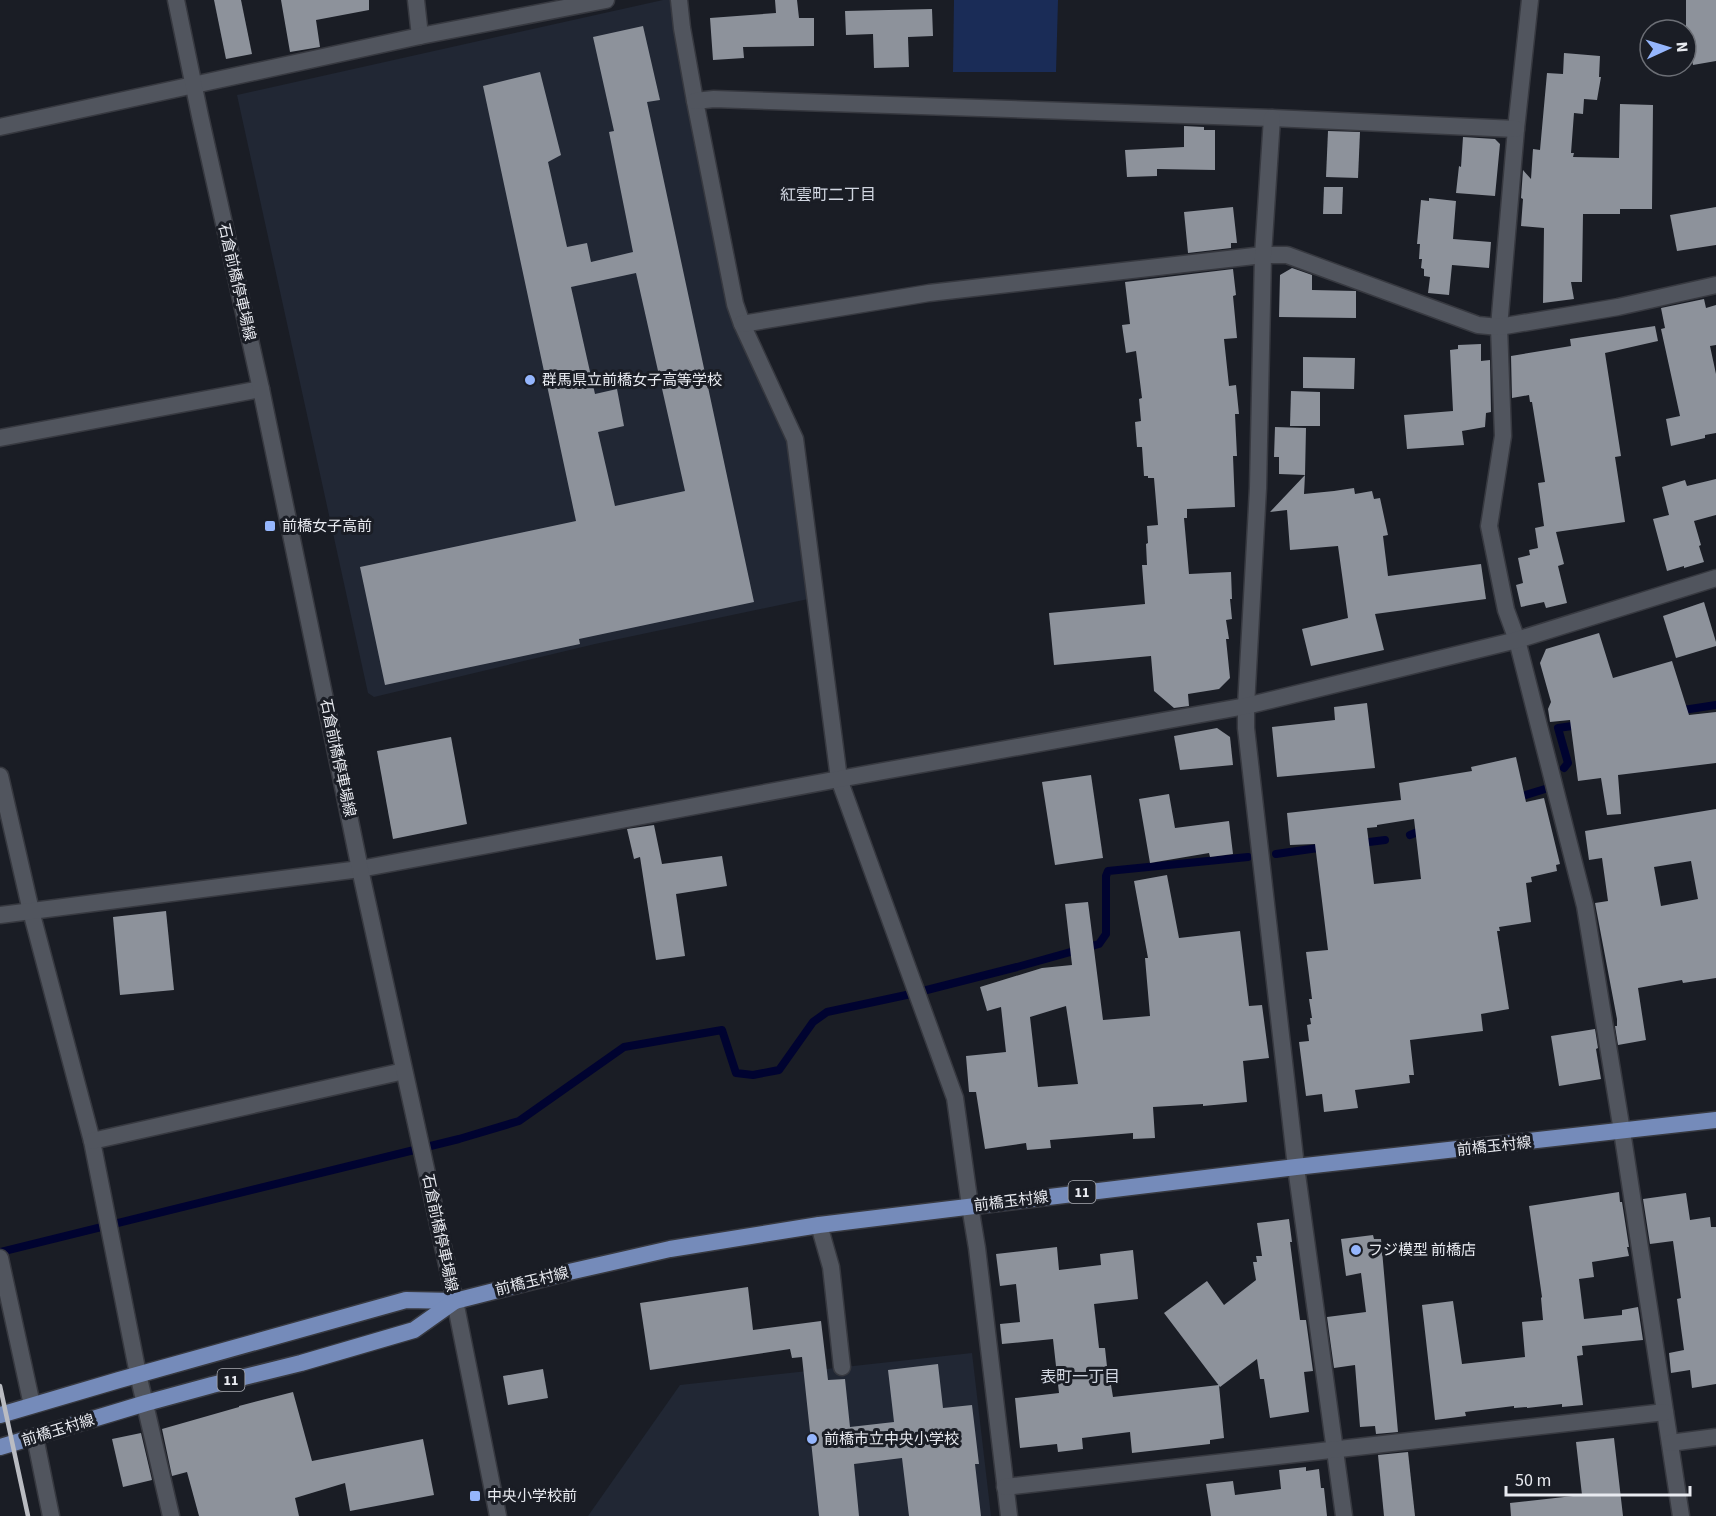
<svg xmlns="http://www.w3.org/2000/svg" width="1716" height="1516" font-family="'Source Sans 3','Noto Sans JP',sans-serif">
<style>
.built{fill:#212734}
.green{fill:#1a2c57}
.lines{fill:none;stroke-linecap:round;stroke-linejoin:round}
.stream{stroke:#000330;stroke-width:8}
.building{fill:#8d929b;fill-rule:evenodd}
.minor-casing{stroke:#373940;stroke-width:19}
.tertiary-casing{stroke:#373940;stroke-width:19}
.secondary-casing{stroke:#373940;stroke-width:19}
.primary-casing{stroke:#373940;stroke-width:19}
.minor{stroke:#51555e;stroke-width:16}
.tertiary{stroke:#51555e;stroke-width:16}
.secondary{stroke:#51555e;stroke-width:16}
.primary{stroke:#758bba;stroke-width:16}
.rail{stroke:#babcc2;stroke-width:4.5}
.poi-dot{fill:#95b6fd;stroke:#1a1d25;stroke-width:2}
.labels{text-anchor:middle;stroke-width:6;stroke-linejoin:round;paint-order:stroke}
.shield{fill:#1a1d25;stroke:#aaacb3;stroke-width:1.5}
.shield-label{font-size:14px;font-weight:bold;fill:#e8eaf0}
.street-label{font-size:15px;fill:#e8eaf0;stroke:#1a1d25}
.poi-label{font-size:15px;fill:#e8eaf0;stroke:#1a1d25;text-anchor:start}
.neighbourhood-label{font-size:16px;fill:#d2d7e2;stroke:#1a1d25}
</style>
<rect width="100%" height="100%" fill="#1a1d25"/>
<g class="built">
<path d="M663 0H671L731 309 790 446 813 598 595 644 374 697 368 693 237 95Z"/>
<path d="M972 1353 991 1516H588L680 1385Z"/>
</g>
<path class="green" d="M954 0H1058L1056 72H953Z"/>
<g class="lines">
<g class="stream">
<path d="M1677 711 1716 705"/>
<path d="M1564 768 1568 763 1558 728 1579 725"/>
<path d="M1516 798 1545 789"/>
<path d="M1410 835 1425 829"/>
<path d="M1361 843 1385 840"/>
<path d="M1276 854 1325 847"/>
<path d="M0 1252 459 1139 519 1121 624 1047 722 1030 736 1073 753 1075 779 1070 813 1022 827 1012 911 994 1017 967 1099 944 1106 934V876L1108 871 1248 857"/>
</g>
</g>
<g class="building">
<path d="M214 0H241L252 54 226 59Z"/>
<path d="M281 0H369V10L316 20 320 47 290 52Z"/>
<path d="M775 0H797L799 18H814V46L743 47 744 58 713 60 710 18 776 13Z"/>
<path d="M1686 0H1716V61L1693 65 1691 52 1686 53Z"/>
<path d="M932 9 933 36 908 37 909 67 874 68 873 34 846 35 845 11Z"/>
<path d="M643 26 660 100 647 102 754 602 579 639 580 644 385 685 360 567 576 521 483 86 540 72 561 155 548 162 567 247 587 243 591 262 633 252 609 132 614 131 593 37ZM636 273 685 491 615 506 598 432 624 426 617 389 595 394 571 287Z"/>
<path d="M1564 53 1600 56 1599 77H1601L1597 100 1584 99 1583 114 1574 113 1571 153H1574L1573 157 1619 158 1620 104 1653 105 1652 209H1620V214H1583L1582 282H1571L1574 299 1543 303 1544 228 1521 226 1523 199 1521 198 1523 170 1531 179 1533 149 1540 150 1547 73 1563 74Z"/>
<path d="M1184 126 1204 127V130H1215V170L1157 169V176L1127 177 1125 150 1184 147Z"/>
<path d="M1328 131 1360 132 1358 178 1326 177Z"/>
<path d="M1463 137 1495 139 1500 144 1495 196 1456 193 1459 166 1461 167Z"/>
<path d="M1324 187H1343L1342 214H1323Z"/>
<path d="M1429 198 1456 201 1453 239 1491 242 1489 268 1452 265 1449 295 1428 293 1430 277 1424 276V269L1421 268 1422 259H1419L1420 244H1417L1421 200 1429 201Z"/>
<path d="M1233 207 1237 243H1231V248L1188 253 1184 212Z"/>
<path d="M1716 207V245L1677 251 1670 215Z"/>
<path d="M1292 268 1312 275V290L1356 291V318L1279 317 1280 275Z"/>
<path d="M1233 269 1236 295 1233 296 1237 338 1224 339 1229 386 1236 385 1239 414H1235L1237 456H1233L1235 507 1187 509V518H1184L1189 574 1231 572 1232 599H1230L1232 619 1226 620 1229 639H1226L1230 678 1219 689 1188 694 1189 706 1174 708 1154 691 1151 656 1054 665 1049 613 1145 604 1142 565H1147L1146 544 1148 543 1147 526 1158 525 1154 478H1148V476H1144L1142 447H1137L1135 422 1141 421 1139 399 1142 398 1136 351 1126 353 1122 325 1130 324 1125 282Z"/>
<path d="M1704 299 1706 308 1716 305V345L1710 346 1716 374V433L1705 435V438L1671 446 1666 419 1680 416 1661 329 1665 328 1661 308Z"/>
<path d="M1655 326 1658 341 1605 353 1621 456 1615 457 1625 522 1556 532 1564 564 1558 566 1567 603 1546 608 1544 602 1521 607 1516 585 1523 583 1518 558 1530 555 1529 550 1538 548 1535 528 1544 526 1538 483 1545 482 1532 402H1530L1529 395 1512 398 1511 356 1571 346 1570 339Z"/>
<path d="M1481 344V361L1490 360 1491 412 1486 413 1485 427 1462 431 1464 445 1407 449 1404 415 1453 411 1450 350 1458 349V345Z"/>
<path d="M1303 357 1355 358 1354 389 1303 388Z"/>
<path d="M1291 391 1320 392V426H1290Z"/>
<path d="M1275 427 1306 428 1305 475 1279 474V457H1274Z"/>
<path d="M1305 475 1304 494 1334 491 1354 488 1355 494 1372 491 1374 499 1380 498 1388 535 1383 536 1388 576 1481 564 1486 599 1375 614 1384 650 1311 666 1302 629 1348 618 1338 546 1290 550 1287 510 1270 512Z"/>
<path d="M1716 479V515L1694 521 1701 545 1699 546 1704 562 1684 568V566L1667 571 1653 519 1669 515 1662 487 1685 480 1687 486Z"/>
<path d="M1704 602 1716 642V646L1676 658 1663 616Z"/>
<path d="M1599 633 1613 678 1672 661 1689 715 1716 712V763L1618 775 1621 814 1607 815 1601 778 1578 781 1570 720 1550 722 1548 709 1551 702 1540 663 1546 649Z"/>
<path d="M1367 703 1375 768 1277 777 1272 727 1335 720 1334 707Z"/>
<path d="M1217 728 1230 737 1233 765 1180 770 1174 736Z"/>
<path d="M451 737 467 824 393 839 377 751Z"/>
<path d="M1516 757 1526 802 1544 798 1560 864 1556 865 1557 871 1531 877 1532 882 1526 883 1531 922 1499 927 1500 931H1497L1509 1009 1481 1014 1483 1031 1410 1040 1414 1075H1409L1410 1083 1355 1090 1358 1108 1324 1112 1322 1094 1306 1096 1299 1042 1309 1041 1307 1025 1311 1024 1310 1018H1312L1309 999H1312L1306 952 1328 950 1315 844 1290 845 1287 813 1401 800 1399 783 1472 771 1471 767ZM1414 819 1421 879 1374 884 1367 828 1377 827V825Z"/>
<path d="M1091 775 1103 858 1055 865 1042 782Z"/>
<path d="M1169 794 1175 828 1229 821 1233 854 1210 857 1209 853 1150 863 1139 799Z"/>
<path d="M1716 809V978L1683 983 1682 980 1638 988 1646 1040 1618 1045 1615 1026H1617V1019L1595 903 1608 901 1602 858 1589 860 1585 831ZM1691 861 1698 899 1661 906 1654 867Z"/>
<path d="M654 825 662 864 722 856 727 886 676 894 685 956 656 960 640 857 634 859 627 829Z"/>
<path d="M1167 875 1179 938 1240 931 1249 1006 1262 1005 1269 1058 1243 1061 1247 1102 1203 1106V1104L1153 1107 1155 1138 1133 1139V1133L1050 1140 1051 1148 1027 1150 1026 1143 985 1149 976 1092H969L966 1056 1006 1052 1001 1007 987 1011 980 987 1042 968 1072 965 1065 904 1088 902 1103 1020 1150 1016 1145 958H1148L1134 881ZM1066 1006 1078 1084 1038 1087 1030 1017Z"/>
<path d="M166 911 174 990 120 995 113 917Z"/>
<path d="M1595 1029 1598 1048 1596 1049 1601 1079 1559 1086 1551 1036Z"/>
<path d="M1619 1192 1620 1202H1622L1629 1247H1627L1629 1256 1592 1262 1594 1277 1579 1279 1584 1319 1622 1315V1310L1638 1307 1643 1340 1582 1346 1583 1355 1577 1356 1583 1405 1562 1407V1404L1527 1408V1407L1514 1408V1406L1465 1412 1466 1416 1435 1420 1422 1305 1453 1301 1462 1364 1525 1357 1522 1322 1543 1320 1541 1298 1542 1297 1529 1206Z"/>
<path d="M1686 1193 1690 1220 1710 1217 1711 1227H1716V1384L1692 1388 1690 1370 1671 1373 1669 1353 1684 1350 1677 1299 1681 1298 1673 1241 1650 1244 1643 1199Z"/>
<path d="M1289 1219 1292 1242H1290L1300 1320H1306L1313 1371 1304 1372 1309 1412 1270 1418 1264 1379H1260L1257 1359 1220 1387 1164 1313 1207 1281 1224 1305 1256 1280 1253 1262H1257L1256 1256H1262L1257 1223Z"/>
<path d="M1373 1235 1374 1239H1381L1398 1432 1376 1434 1375 1426 1360 1427 1355 1365 1334 1368 1327 1317 1366 1312 1361 1273 1346 1276 1341 1239Z"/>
<path d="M1057 1247 1059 1270 1101 1265 1100 1254 1133 1250 1138 1299 1094 1304 1099 1348H1105L1109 1385H1111L1113 1397 1219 1385 1224 1438 1210 1440V1444L1132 1453 1130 1432 1082 1438 1083 1449 1058 1452 1057 1444 1020 1448 1015 1398 1059 1393 1053 1339 1002 1344 1000 1324 1020 1322 1016 1284 1000 1286 996 1254Z"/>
<path d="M748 1287 753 1330 821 1321 828 1380 845 1379 850 1427 894 1422 888 1370 938 1364 943 1408 972 1405 979 1464H975L981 1516H909L902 1458 854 1464 859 1516H819L802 1357 792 1358 790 1349 650 1370 640 1303Z"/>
<path d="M543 1369 548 1398 508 1405 503 1376Z"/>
<path d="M293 1392 312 1461 423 1439 434 1495 350 1511 345 1483 295 1498 299 1516H199L187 1472 172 1476 162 1429 239 1407V1406Z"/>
<path d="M141 1433 152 1480 123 1487 112 1439Z"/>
<path d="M1614 1438 1623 1516H1511L1510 1503 1582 1495 1576 1442Z"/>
<path d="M1408 1452 1415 1516H1384L1378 1455Z"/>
<path d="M1306 1467V1471L1319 1469 1321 1488H1324L1327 1516H1211L1206 1484 1233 1481 1235 1495 1281 1489 1279 1470Z"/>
</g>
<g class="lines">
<defs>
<g id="minor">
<path d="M416 0 420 36"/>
<path d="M679 0 682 28 695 101 735 304 742 324 795 439 839 779 955 1098 970 1206 977 1248 1009 1516"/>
<path d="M1530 0 1516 129 1499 327 1503 436 1489 526 1506 610 1517 640 1585 906 1622 1131 1681 1516"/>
<path d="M695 101 714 99 1272 118 1516 129"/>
<path d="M0 127 420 36 606 0"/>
<path d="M742 324 929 293 1263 255H1287L1478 325 1499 327 1618 307 1716 285"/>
<path d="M0 438 261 389"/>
<path d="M1246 706V728L1296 1167 1344 1516"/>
<path d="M0 776 31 911 92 1141 138 1374 171 1516"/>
<path d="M92 1141 404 1071"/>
<path d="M819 1225 831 1267 842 1367"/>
<path d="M0 1258 32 1405"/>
<path d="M35 1437 51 1516"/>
<path d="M1670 1443 1716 1437"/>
<path d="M1005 1487 1665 1412"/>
</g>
<g id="tertiary">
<path d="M1246 706 1258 488 1263 255 1272 118"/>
<path d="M0 915 360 869 839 779 1246 706 1517 640 1716 578"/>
</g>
<path id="secondary" d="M176 0 200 116 261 389 360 869 455 1301 498 1516"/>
<g id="primary">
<path d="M0 1415 119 1380 406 1300 455 1301 569 1272 670 1249 819 1225 1296 1167 1716 1120"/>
<path d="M0 1447 146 1403 212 1385 301 1363 414 1330 455 1301"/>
</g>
</defs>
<use href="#minor" class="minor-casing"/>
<use href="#tertiary" class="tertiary-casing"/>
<use href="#secondary" class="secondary-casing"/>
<use href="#primary" class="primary-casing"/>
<use href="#minor" class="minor"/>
<use href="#tertiary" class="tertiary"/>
<use href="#secondary" class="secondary"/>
<use href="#primary" class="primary"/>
<path class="rail" d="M0 1386 28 1516"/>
</g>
<g class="poi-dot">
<circle cx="530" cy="380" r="6"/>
<rect x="264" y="520" width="12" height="12" rx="3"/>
<circle cx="1356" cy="1250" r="6"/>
<circle cx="812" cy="1439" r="6"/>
<rect x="469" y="1490" width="12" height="12" rx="3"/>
</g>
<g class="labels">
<g class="shield">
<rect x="1068.5" y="1181" width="27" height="22" rx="4.5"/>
<rect x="217.5" y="1369" width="27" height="22" rx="4.5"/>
</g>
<g class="shield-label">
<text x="1082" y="1197">11</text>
<text x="231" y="1385">11</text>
</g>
<g class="street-label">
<text transform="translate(237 282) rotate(77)" y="5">石倉前橋停車場線</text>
<text transform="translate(338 758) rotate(78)" y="5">石倉前橋停車場線</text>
<text transform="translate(1494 1146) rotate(-6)" y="5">前橋玉村線</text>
<text transform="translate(1011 1201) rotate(-7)" y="5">前橋玉村線</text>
<text transform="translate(440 1233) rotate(78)" y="5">石倉前橋停車場線</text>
<text transform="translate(532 1281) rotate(-14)" y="5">前橋玉村線</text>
<text transform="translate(58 1430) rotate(-17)" y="5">前橋玉村線</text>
</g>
<g class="poi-label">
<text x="542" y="385">群馬県立前橋女子高等学校</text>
<text x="282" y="531">前橋女子高前</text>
<text x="1368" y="1255">フジ模型 前橋店</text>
<text x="824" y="1444">前橋市立中央小学校</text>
<text x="487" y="1501">中央小学校前</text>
</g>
<g class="neighbourhood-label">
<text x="828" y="200">紅雲町二丁目</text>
<text x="1080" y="1382">表町一丁目</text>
</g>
</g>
<g transform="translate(1668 48) rotate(86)"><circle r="28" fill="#1a1d25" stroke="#6c6f76" stroke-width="1.5"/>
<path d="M0-4.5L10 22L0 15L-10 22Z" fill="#95b6fd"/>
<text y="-9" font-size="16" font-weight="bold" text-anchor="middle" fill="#e8eaf0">N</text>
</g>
<path d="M1506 1486v9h184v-9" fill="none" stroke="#e8eaf0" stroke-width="3"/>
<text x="1515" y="1486" font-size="18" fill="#e8eaf0" stroke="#1a1d25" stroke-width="4.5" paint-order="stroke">50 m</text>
</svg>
